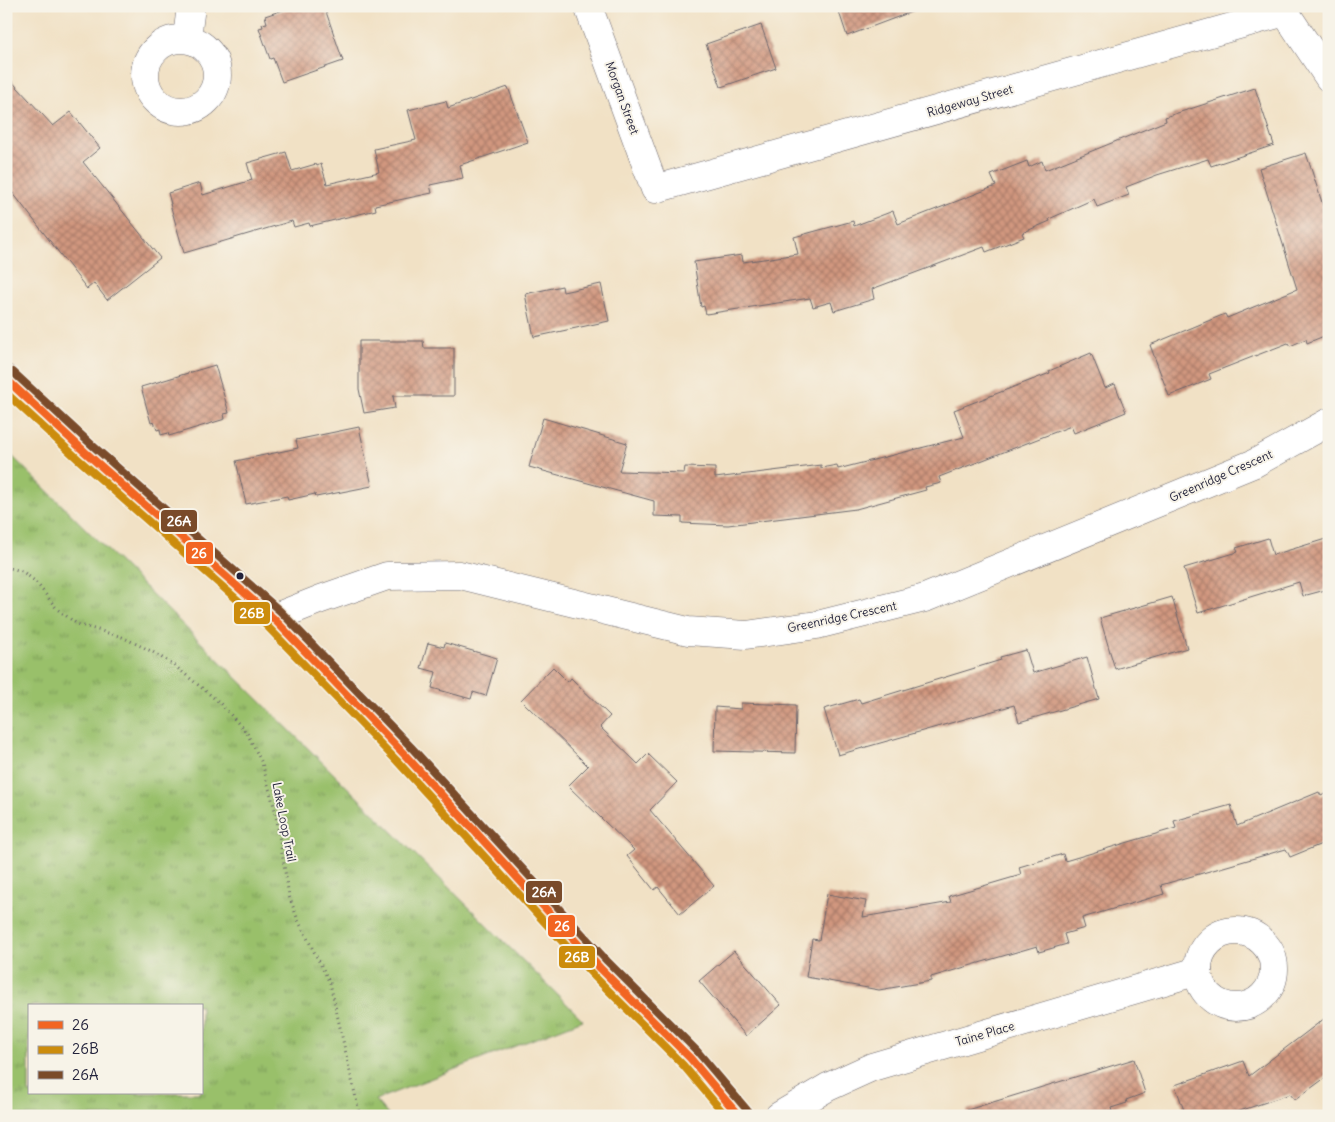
<svg xmlns="http://www.w3.org/2000/svg" width="1335" height="1122" font-family="Delius,sans-serif">
<style>
.park{fill:url(#park-tufts);stroke:#5e7153;fill-rule:evenodd}
.building{fill:url(#building-cross-hatch)}
.lines{fill:none;stroke-linecap:round;stroke-linejoin:round}
.minor-casing{stroke:#6a656b;stroke-width:29}
.secondary-casing{stroke:#6a656b;stroke-width:29}
.path{stroke:#6a656b;stroke-width:3;stroke-dasharray:1 4;stroke-linecap:butt}
.minor{stroke:#fff;stroke-width:28}
.secondary{stroke:#fce5d0;stroke-width:28}
.bus-1-casing{stroke:#f7f3e8;stroke-width:11}
.bus-2-casing{stroke:#f7f3e8;stroke-width:11}
.bus-3-casing{stroke:#f7f3e8;stroke-width:11}
.bus-1{stroke:#f26522;stroke-width:8}
.bus-2{stroke:#cc8c0c;stroke-width:8}
.bus-3{stroke:#7a4b2a;stroke-width:8}
.bus-dot{fill:#22223b;stroke:#f7f3e8;stroke-width:2}
.labels{text-anchor:middle;stroke-width:4;stroke-linejoin:round;paint-order:stroke}
.street-label{font-size:12px;fill:#22223b;stroke:#f7f3e8}
.line-badge{stroke:#f7f3e8;stroke-width:2}
.badge-label{font-size:14px;text-anchor:middle;font-weight:bold;fill:#fff}
</style>
<defs>
<pattern id="park-tufts" width="24" height="20" patternUnits="userSpaceOnUse" patternTransform="scale(1.25)"><rect width="24" height="20" fill="#99c06b"/><path d="M3 7l-1-3M5 7V3M7 7l1-3M15 17l-1-3M17 17v-4M19 17l1-3" fill="none" stroke="#7c9c59"/></pattern>
<pattern id="building-cross-hatch" width="8" height="8" patternUnits="userSpaceOnUse" patternTransform="scale(1.25)"><rect width="8" height="8" fill="#d1977f"/><path d="M0 0l8 8M0 8l8-8" fill="none" stroke="#a97b69"/></pattern>
</defs>
<rect width="100%" height="100%" fill="#f7f3e8"/>
<filter id="ink" filterUnits="userSpaceOnUse"><feTurbulence type="fractalNoise" baseFrequency=".02" numOctaves="2"/><feDisplacementMap in="SourceGraphic" scale="10" xChannelSelector="R" yChannelSelector="G"/><feConvolveMatrix kernelMatrix="1 2 1 2 8 2 1 2 1" color-interpolation-filters="sRGB"/></filter>
<filter id="wash" filterUnits="userSpaceOnUse"><feTurbulence type="fractalNoise" baseFrequency=".0096" numOctaves="4" result="noise"/><feDisplacementMap in="SourceGraphic" scale="20" xChannelSelector="R" yChannelSelector="G"/><feGaussianBlur stdDeviation="1.12" result="paint"/><feColorMatrix in="noise" values="0 0 0 0 0 0 0 0 0 0 0 0 0 0 0 0 0 1.4 0 .05"/><feComposite in="paint" operator="in"/></filter>
<g filter="url(#wash)">
<rect width="100%" height="100%" fill="#f1e1c5"/>
<path class="park" d="M6 450 583 1020 375 1100 389 1116H6ZM29 1006H201V1093H29Z"/>
<g id="blocks">
<g class="building">
<path d="M295 6H324L343 61 282 82 273 58 270 59 259 28 263 27 262 24 267 23 265 16Z"/>
<path d="M837 6H919V9L847 36Z"/>
<path d="M761 25 776 68 721 87 706 44Z"/>
<path d="M6 75 53 126 71 112 100 148 83 162 160 258 107 300 94 283 87 289 6 184Z"/>
<path d="M508 87 528 142 460 165 463 178 430 185 432 193 375 205 376 210 310 226 309 223 294 227 292 221 184 253 170 204H171L168 193 200 183 203 195 252 180 247 163 286 152 292 171 316 164 317 166 321 164 327 184 379 172 374 149 416 140 408 110 446 101 448 108Z"/>
<path d="M1255 88 1274 145 1211 166 1208 159 1157 175 1126 187 1129 195 1097 207 1094 199 1049 219 1050 221 1022 233 1024 237 986 252 984 247 872 289 874 299 834 311 831 302 813 307 810 298 706 314 704 306 701 307 694 262 742 255 743 262 798 254 794 237 853 221 854 226 893 211 898 224 996 186 991 175 1027 161 1029 167 1042 161 1045 170 1166 121 1165 117Z"/>
<path d="M1306 153 1329 224V334L1307 343 1306 339 1290 346 1288 343 1209 374 1211 379 1169 396 1150 345 1225 314 1227 318 1297 289 1259 168Z"/>
<path d="M601 284 609 321 534 337 525 294 562 286 563 292Z"/>
<path d="M359 341H423L424 348H454V396H393L395 408 364 413 359 389Z"/>
<path d="M1091 353 1105 388 1115 384 1126 412 1074 433 1071 426 939 477 941 483 925 487 926 490 856 509 728 525 682 523V517L654 516V501L529 467 543 418 627 443 619 471 684 473 685 467 715 468V478L821 465V468L837 465 838 469 964 437 954 410 1050 373 1049 371Z"/>
<path d="M215 365 229 413 224 414 225 419 169 436 168 433 161 435 160 429 157 430 154 422 151 423 141 387Z"/>
<path d="M359 427 372 486 316 497 315 494 288 500 287 496 246 504 236 461 298 448 296 440Z"/>
<path d="M1268 538 1273 555 1329 538V589L1303 596 1299 582 1198 613 1184 568 1238 552 1236 548Z"/>
<path d="M1172 597 1187 648 1115 669 1100 618Z"/>
<path d="M428 643 444 647 445 643 497 658 486 696 473 692 471 699 432 688 436 672 421 668Z"/>
<path d="M1026 650 1033 673 1087 657 1099 699 1019 722 1014 705 838 755 824 709 859 699 861 703 1001 660 1000 657Z"/>
<path d="M553 667 568 682 571 678 610 716 600 727 638 764 648 754 677 782 650 810 714 886 680 914 658 887 654 890 627 856 634 850 568 786 588 766 521 700Z"/>
<path d="M741 703 796 705 795 753 714 751 715 707 741 709Z"/>
<path d="M1319 792 1321 796 1329 792V841L1290 857 1286 849 1161 885 1164 894 1082 918 1085 928 1064 934 1067 944 1039 952 1037 946 931 977V981L879 990 806 977 812 939 819 940 827 894 866 901 863 917 951 902 949 896 1021 875 1019 867 1063 854 1065 861 1176 828 1174 821 1231 805 1237 826Z"/>
<path d="M734 951 781 1005 746 1036 699 981Z"/>
<path d="M1329 1015V1075L1295 1100 1290 1094 1225 1116H1186L1175 1085 1243 1061 1249 1076Z"/>
<path d="M1134 1059 1145 1093 1126 1100 1127 1103 1111 1108 1112 1111 1095 1116H968L967 1110Z"/>
</g>
</g>
</g>
<g filter="url(#ink)">
<use href="#blocks" fill-opacity="0" stroke="#6a656b" stroke-width="1"/>
<g class="lines">
<defs>
<g id="minor">
<path d="M588 6 655 189 1285 12"/>
<path d="M1285 12 1329 78"/>
<path d="M187 38 191 6"/>
<circle cx="181" cy="75" r="36"/>
<path d="M273 618 321 599 387 576 460 575 688 631 746 635 817 625 925 598 1255 463 1329 422"/>
<circle cx="1236" cy="969" r="38"/>
<path d="M779 1116 828 1087 872 1067 1198 971"/>
</g>
<path id="secondary" d="M6 379 85 452 273 618 404 754 600 968 690 1058 739 1116"/>
</defs>
<use href="#minor" class="minor-casing"/>
<use href="#secondary" class="secondary-casing"/>
<path class="path" d="M6 567 22 571 36 582 57 609 77 624 122 637 151 651 175 666 219 702 247 733 262 763 275 810 289 896 298 920 330 983 360 1116"/>
<use href="#minor" class="minor"/>
<use href="#secondary" class="secondary"/>
<defs>
<path id="bus-1" d="M6 379 85 452 273 618 404 754 600 968 690 1058 739 1116"/>
<path id="bus-2" d="M6 393 78 459 266 625 397 761 593 975 683 1065 726 1116"/>
<path id="bus-3" d="M13 372 92 445 280 611 411 747 607 961 697 1051 747 1110"/>
</defs>
<use href="#bus-1" class="bus-1-casing"/>
<use href="#bus-2" class="bus-2-casing"/>
<use href="#bus-3" class="bus-3-casing"/>
<use href="#bus-1" class="bus-1"/>
<use href="#bus-2" class="bus-2"/>
<use href="#bus-3" class="bus-3"/>
</g>
</g>
<circle class="bus-dot" cx="240" cy="576" r="4.5"/>
<g class="labels">
<g class="street-label">
<text transform="translate(622 98) rotate(70)" y="4">Morgan Street</text>
<text transform="translate(970 101) rotate(-16)" y="4">Ridgeway Street</text>
<text transform="translate(1221 476) rotate(-24)" y="4">Greenridge Crescent</text>
<text transform="translate(842 617) rotate(-12)" y="4">Greenridge Crescent</text>
<text transform="translate(284 822) rotate(79)" y="4">Lake Loop Trail</text>
<text transform="translate(985 1034) rotate(-16)" y="4">Taine Place</text>
</g>
</g>
<g class="line-badge">
<rect x="160" y="509" width="38" height="24" rx="5" fill="#7a4b2a"/>
<rect x="185" y="541" width="29" height="24" rx="5" fill="#f26522"/>
<rect x="233" y="601" width="38" height="24" rx="5" fill="#cc8c0c"/>
<rect x="525" y="880" width="38" height="24" rx="5" fill="#7a4b2a"/>
<rect x="547" y="914" width="29" height="24" rx="5" fill="#f26522"/>
<rect x="558" y="945" width="38" height="24" rx="5" fill="#cc8c0c"/>
</g>
<g class="badge-label">
<text x="179" y="526">26A</text>
<text x="199" y="558">26</text>
<text x="252" y="618">26B</text>
<text x="544" y="897">26A</text>
<text x="562" y="931">26</text>
<text x="577" y="962">26B</text>
</g>
<rect width="1335" height="1122" fill="none" stroke="#f7f3e8" stroke-width="25"/>
<rect x="28" y="1004" width="175" height="90" fill="#f7f3e8" stroke="#a29fa3"/>
<rect x="38" y="1021" width="25" height="8" fill="#f26522" stroke="#a29fa3"/>
<text x="72" y="1030" font-size="15" fill="#22223b">26</text>
<rect x="38" y="1046" width="25" height="8" fill="#cc8c0c" stroke="#a29fa3"/>
<text x="72" y="1054" font-size="15" fill="#22223b">26B</text>
<rect x="38" y="1071" width="25" height="8" fill="#7a4b2a" stroke="#a29fa3"/>
<text x="72" y="1080" font-size="15" fill="#22223b">26A</text>
</svg>
